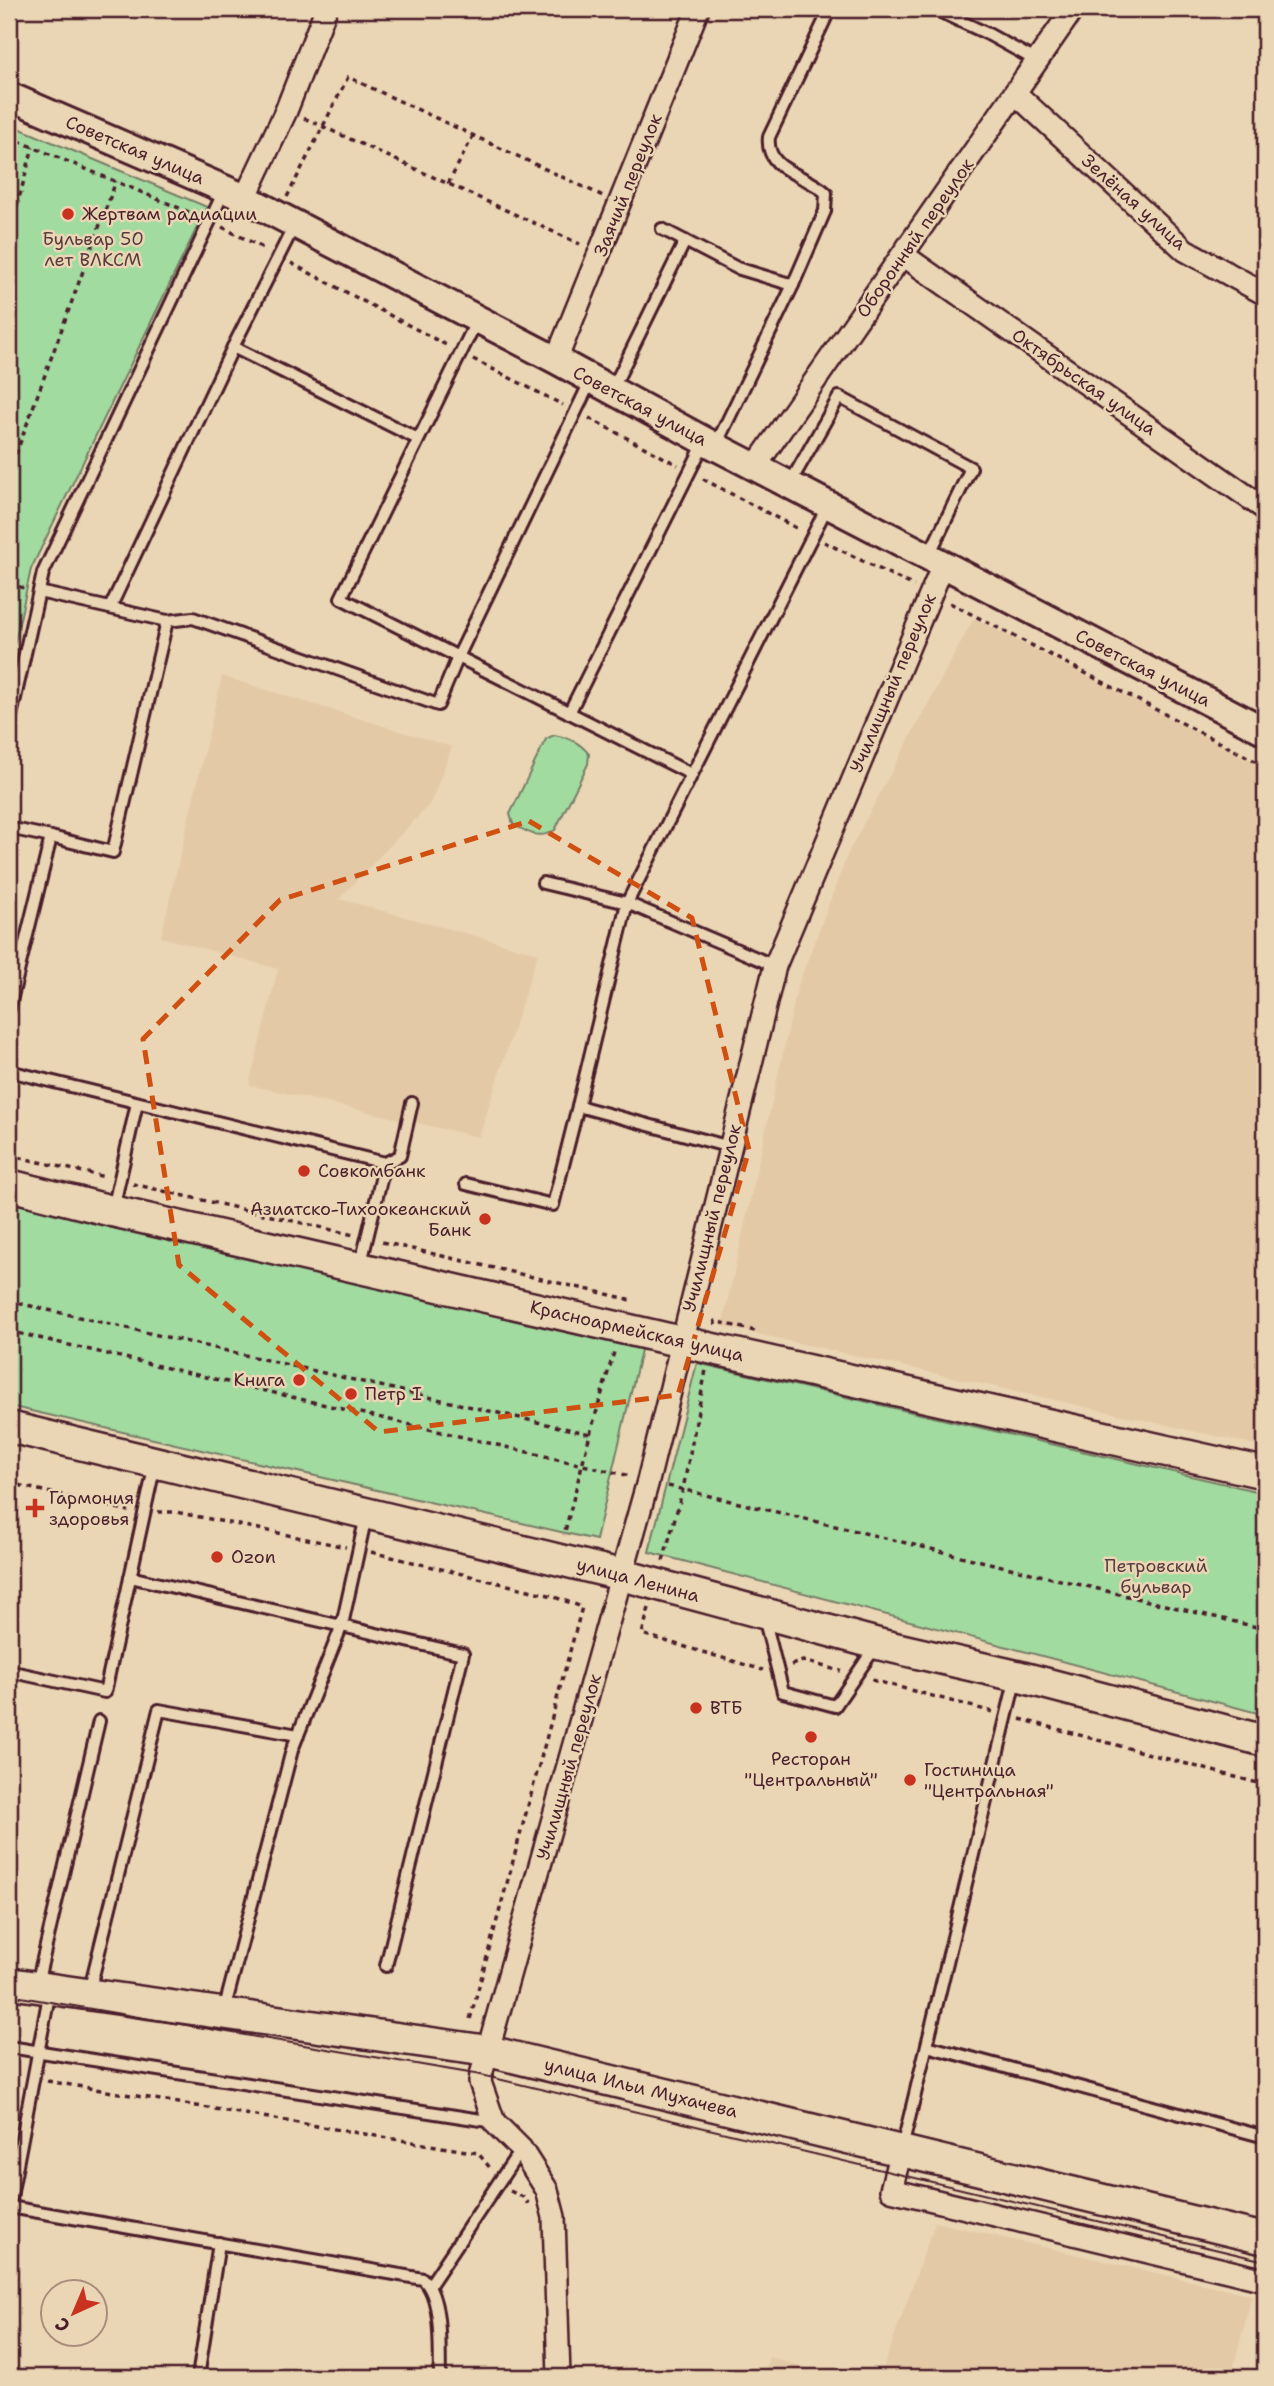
<svg xmlns="http://www.w3.org/2000/svg" width="1274" height="2386" font-family="'Shantell Sans',sans-serif">
<style>
.built{fill:#e4c9a7}
.green{fill:#a2dba0;stroke:#767d66;stroke-width:2}
.lines{fill:none;stroke-linecap:round;stroke-linejoin:round}
.service-casing{stroke:#4a1f2b;stroke-width:16}
.minor-casing{stroke:#4a1f2b;stroke-width:26}
.tertiary-casing{stroke:#4a1f2b;stroke-width:32}
.secondary-casing{stroke:#4a1f2b;stroke-width:35}
.path{stroke:#4a1f2b;stroke-width:3.5;stroke-dasharray:5 5;stroke-linecap:butt}
.service{stroke:#ead6b4;stroke-width:10}
.minor{stroke:#ead6b4;stroke-width:21}
.tertiary{stroke:#ead6b4;stroke-width:26}
.secondary{stroke:#ead6b4;stroke-width:30}
.tram{stroke:#4a1f2b;stroke-width:2}
.marked{fill:none;stroke:#d05011;stroke-width:5;stroke-dasharray:14 9;stroke-linejoin:round}
.poi-dot{fill:#c8321e;stroke:#ead6b4;stroke-width:2.5}
.labels{text-anchor:middle;stroke-width:5;stroke-linejoin:round;paint-order:stroke}
.street-label{font-size:18px;fill:#4a1f2b;stroke:#ead6b4}
.poi-label{font-size:18px;fill:#4a1f2b;stroke:#ead6b4;text-anchor:start}
.park-label{font-size:18px;fill:#573b3d;stroke:#ead6b4}
</style>
<rect width="100%" height="100%" fill="#ead6b4"/>
<filter id="ink" filterUnits="userSpaceOnUse"><feTurbulence type="fractalNoise" baseFrequency=".0143" numOctaves="2"/><feDisplacementMap in="SourceGraphic" scale="14" xChannelSelector="R" yChannelSelector="G"/><feConvolveMatrix kernelMatrix="1 2 1 2 8 2 1 2 1" color-interpolation-filters="sRGB"/></filter>
<g filter="url(#ink)">
<g class="built">
<path d="M974 618 1265 767V1447L722 1326 798 985 848 853Z"/>
<path d="M222 676 452 747 431 803 339 899 538 953 479 1137 249 1085 278 969 161 937Z"/>
<path d="M935 2222 1252 2295 1231 2377H880Z"/>
<path d="M769 2357 839 2377H763Z"/>
</g>
<g class="green">
<path d="M9 124 207 207 31 569 9 669Z"/>
<path d="M554 735C570 738 579 742 589 754L588 764 555 830C540 840 528 833 513 824L510 814 546 739Z"/>
<path d="M9 1201 642 1346 596 1540 9 1406Z"/>
<path d="M697 1363 1265 1493V1715L649 1552Z"/>
</g>
<g class="lines">
<defs>
<g id="service">
<path d="M934 9 988 34 1037 61"/>
<path d="M662 229 737 268 793 285"/>
<path d="M477 320 341 598 691 774"/>
<path d="M233 347 418 439"/>
<path d="M612 390 685 241"/>
<path d="M715 447 793 285 825 211 826 193C807 174 765 172 769 137L830 9"/>
<path d="M789 485 839 397 971 468 928 557"/>
<path d="M39 592 167 621 193 618 438 705 458 657 591 380"/>
<path d="M110 608 233 347 295 224"/>
<path d="M569 713 705 441"/>
<path d="M9 725 43 573 225 189"/>
<path d="M9 828 51 837"/>
<path d="M543 883 627 903 578 1106"/>
<path d="M775 966 627 903 828 505"/>
<path d="M9 1009 51 837 113 852 167 621"/>
<path d="M9 1071 385 1163 360 1267"/>
<path d="M385 1163 400 1156 412 1103"/>
<path d="M466 1184 553 1205 578 1106 730 1147"/>
<path d="M113 1209 137 1103"/>
<path d="M130 1577 463 1654 386 1966"/>
<path d="M764 1617 783 1692 835 1706 876 1646"/>
<path d="M9 1671 105 1692 155 1464"/>
<path d="M37 1984 99 1721"/>
<path d="M89 1992 159 1710 298 1735"/>
<path d="M224 2011 292 1750 342 1625 366 1516"/>
<path d="M927 2046 1265 2137"/>
<path d="M9 2047 494 2122"/>
<path d="M902 2148 1016 1677"/>
<path d="M9 2207 50 1990"/>
<path d="M10 2207 423 2279C443 2298 439 2350 440 2377"/>
<path d="M430 2285 521 2149"/>
<path d="M198 2377 219 2243"/>
</g>
<g id="minor">
<path d="M1015 93 1185 250 1265 294"/>
<path d="M245 198 286 111 326 9"/>
<path d="M903 255 1265 509"/>
<path d="M556 360 698 9"/>
<path d="M755 467 1073 9"/>
<path d="M901 2151 891 2190 1265 2280"/>
<path d="M559 2377 554 2217 547 2190 521 2149 494 2122 480 2082 481 2075 648 1481 775 966 943 565"/>
</g>
<path id="tertiary" d="M9 96 245 198 556 360 705 441 1265 731"/>
<g id="secondary">
<path d="M9 1185 112 1211 682 1342 1265 1473"/>
<path d="M9 1427 622 1575 878 1644 1017 1676 1265 1741"/>
<path d="M9 1983 488 2051 1265 2239"/>
</g>
</defs>
<use href="#service" class="service-casing"/>
<use href="#minor" class="minor-casing"/>
<use href="#tertiary" class="tertiary-casing"/>
<use href="#secondary" class="secondary-casing"/>
<g class="path">
<path d="M304 118 580 244"/>
<path d="M9 137 196 215"/>
<path d="M448 184 473 136"/>
<path d="M287 197 348 77 603 196"/>
<path d="M222 227 265 249"/>
<path d="M9 235 33 147"/>
<path d="M291 263 448 346"/>
<path d="M473 359 563 405"/>
<path d="M589 418 678 465"/>
<path d="M9 473 116 181"/>
<path d="M703 479 798 529"/>
<path d="M824 542 914 586"/>
<path d="M9 584 24 588"/>
<path d="M950 603 1265 766"/>
<path d="M9 1155 105 1177"/>
<path d="M133 1184 354 1235"/>
<path d="M382 1242 628 1299 627 1304"/>
<path d="M9 1301 590 1434 564 1535"/>
<path d="M715 1325V1321L755 1331"/>
<path d="M9 1331 630 1476"/>
<path d="M590 1434 614 1352"/>
<path d="M9 1483 129 1511"/>
<path d="M668 1486 1265 1629"/>
<path d="M158 1512H176L346 1547"/>
<path d="M371 1552 549 1595 582 1607 469 2023"/>
<path d="M663 1561 683 1489 706 1370"/>
<path d="M649 1608 642 1634 763 1670"/>
<path d="M791 1665 803 1661 841 1671"/>
<path d="M872 1680 993 1712"/>
<path d="M1020 1719 1265 1785"/>
<path d="M9 2074 19 2076"/>
<path d="M47 2081 478 2153 491 2169"/>
<path d="M510 2191 523 2197 529 2204"/>
</g>
<use href="#service" class="service"/>
<use href="#minor" class="minor"/>
<use href="#tertiary" class="tertiary"/>
<use href="#secondary" class="secondary"/>
<path class="tram" d="M9 1995 481 2075 1265 2261"/>
</g>
</g>
<path class="marked" d="M529 821 692 918 749 1150 678 1395 379 1432 179 1265 143 1039 280 900Z"/>
<g class="poi-dot">
<circle cx="68" cy="214" r="7"/>
<circle cx="304" cy="1171" r="7"/>
<circle cx="485" cy="1219" r="7"/>
<circle cx="299" cy="1380" r="7"/>
<circle cx="351" cy="1394" r="7"/>
<path d="M31.5 1497.5h7v7h7v7h-7v7h-7v-7h-7v-7h7z"/>
<circle cx="217" cy="1557" r="7"/>
<circle cx="696" cy="1708" r="7"/>
<circle cx="811" cy="1737" r="7"/>
<circle cx="910" cy="1780" r="7"/>
</g>
<g class="labels">
<g class="street-label">
<text transform="translate(135 150) rotate(23)" y="6">Советская улица</text>
<text transform="translate(628 185) rotate(-68)" y="6">Заячий переулок</text>
<text transform="translate(1134 202) rotate(42)" y="6">Зелёная улица</text>
<text transform="translate(915 238) rotate(-55)" y="6">Оборонный переулок</text>
<text transform="translate(1084 382) rotate(35)" y="6">Октябрьская улица</text>
<text transform="translate(640 406) rotate(28)" y="6">Советская улица</text>
<text transform="translate(1143 668) rotate(27)" y="6">Советская улица</text>
<text transform="translate(893 683) rotate(-67)" y="6">Училищный переулок</text>
<text transform="translate(712 1218) rotate(-76)" y="6">Училищный переулок</text>
<text transform="translate(637 1331) rotate(13)" y="6">Красноармейская улица</text>
<text transform="translate(638 1580) rotate(15)" y="6">улица Ленина</text>
<text transform="translate(569 1767) rotate(-74)" y="6">Училищный переулок</text>
<text transform="translate(641 2088) rotate(14)" y="6">улица Ильи Мухачева</text>
</g>
<g class="poi-label">
<text x="82" y="220">Жертвам радиации</text>
<text x="318" y="1177">Совкомбанк</text>
<text x="471" y="1215" text-anchor="end">Азиатско-Тихоокеанский<tspan x="471" dy="21">Банк</tspan></text>
<text x="285" y="1386" text-anchor="end">Книга</text>
<text x="365" y="1400">Петр I</text>
<text x="49" y="1504">Гармония<tspan x="49" dy="21">здоровья</tspan></text>
<text x="231" y="1563">Ozon</text>
<text x="710" y="1714">ВТБ</text>
<text x="811" y="1765" text-anchor="middle">Ресторан<tspan x="811" dy="21">"Центральный"</tspan></text>
<text x="924" y="1776">Гостиница<tspan x="924" dy="21">"Центральная"</tspan></text>
</g>
<g class="park-label">
<text x="93" y="245">Бульвар 50<tspan x="93" dy="21">лет ВЛКСМ</tspan></text>
<text x="1156" y="1572">Петровский<tspan x="1156" dy="21">бульвар</tspan></text>
</g>
</g>
<rect width="1274" height="2386" fill="none" stroke="#ead6b4" stroke-width="35"/>
<rect x="18" y="18" width="1239" height="2351" fill="none" stroke="#4a1f2b" stroke-width="2.5" filter="url(#ink)"/>
<g transform="translate(74 2313) rotate(224)"><circle r="33" fill="#ead6b4" stroke="#aa8d7d" stroke-width="2"/>
<path d="M0-5L12 26L0 18L-12 26Z" fill="#c8321e"/>
<text y="-10" font-size="19" font-weight="bold" text-anchor="middle" fill="#4a1f2b">С</text>
</g>
</svg>
